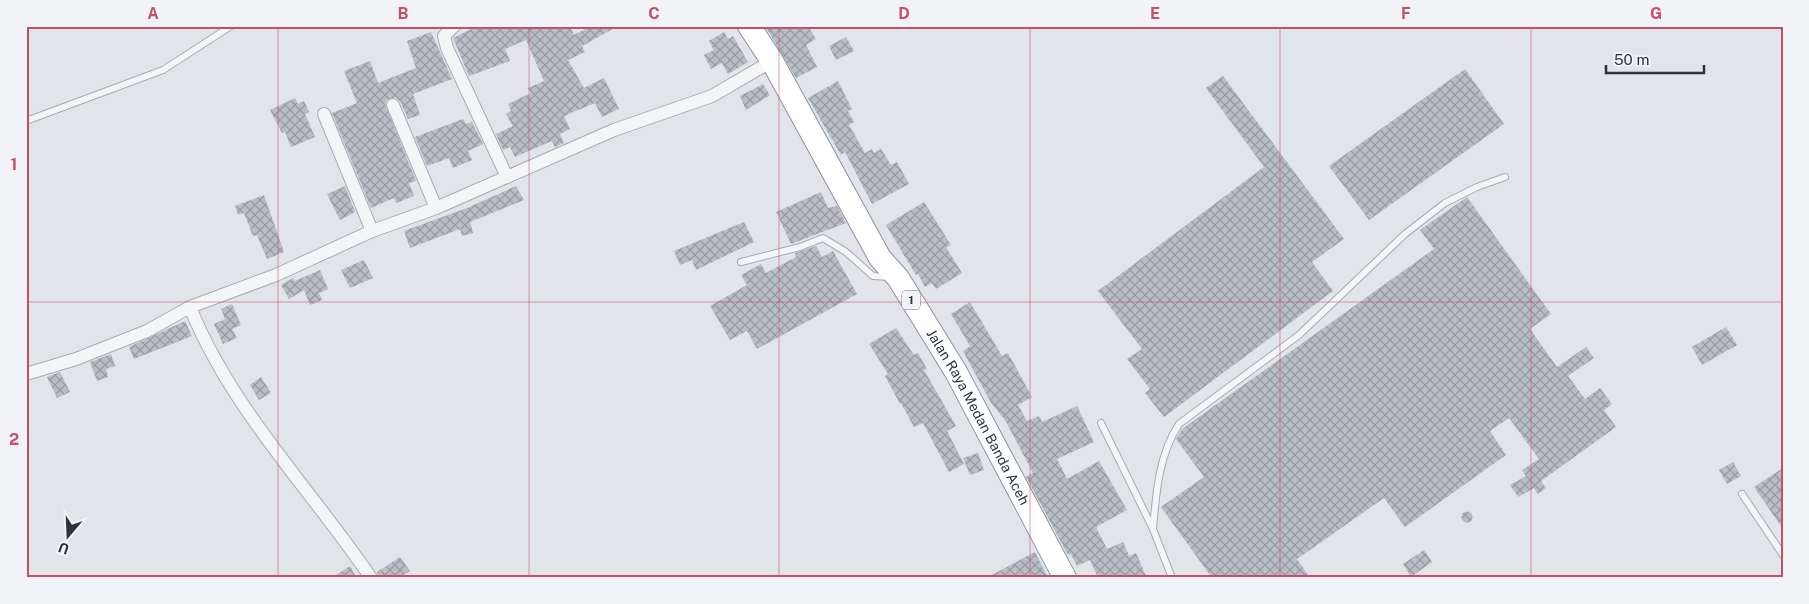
<svg xmlns="http://www.w3.org/2000/svg" width="1809" height="604" font-family="'Public Sans',sans-serif">
<style>
.building{fill:url(#building-cross-hatch)}
.lines{fill:none;stroke-linecap:round;stroke-linejoin:round}
.lane-casing{stroke:#a7abb3;stroke-width:8}
.street-casing{stroke:#a7abb3;stroke-width:14}
.highway-casing{stroke:#8a929e;stroke-width:24}
.lane{stroke:#f4f5f7;stroke-width:6}
.street{stroke:#f4f5f7;stroke-width:12}
.highway{stroke:#fff;stroke-width:22}
.grid{fill:none;stroke:#c35165;stroke-width:1;stroke-opacity:0.55}
.labels{text-anchor:middle;stroke-width:5;stroke-linejoin:round;paint-order:stroke}
.shield{fill:#f1f3f6;stroke:#666d76;stroke-width:1}
.shield-label{font-size:12px;font-weight:bold;fill:#2b333f}
.street-label{font-size:14px;fill:#2b333f;stroke:#f1f3f6}
.neatline{fill:none;stroke:#c35165;stroke-width:2}
.grid-label{font-size:16px;text-anchor:middle;font-weight:bold;fill:#c35165}
</style>
<defs>
<pattern id="building-cross-hatch" width="8" height="8" patternUnits="userSpaceOnUse" patternTransform="scale(1.25)"><rect width="8" height="8" fill="#b9bec5"/><path d="M0 0l8 8M0 8l8-8" fill="none" stroke="#979ba1"/></pattern>
</defs>
<rect width="100%" height="100%" fill="#e1e4e9"/>
<g class="building">
<path d="M477 26H570L574 35 591 26H618L582 46 585 52 568 60 584 88 604 78 619 109 602 117 595 103 564 116 570 129 560 134 564 143 555 147 552 141 515 157 510 147 503 150 496 134 513 126 506 114 511 111 508 104 531 93 528 88 544 81 526 40 505 49 510 61 469 76 453 38Z"/>
<path d="M765 26H808L816 39 806 45 817 67 796 78Z"/>
<path d="M431 32 452 79 413 94 420 115 408 119 400 101 395 97 387 100 385 104 416 181 409 183 414 196 396 203 394 198 371 208 332 113 357 103 344 71 370 61 378 83 416 68 407 41Z"/>
<path d="M724 32 728 39 733 36 748 62 728 74 722 63 711 69 704 55 714 50 709 41Z"/>
<path d="M846 37 854 51 836 60 829 46Z"/>
<path d="M1465 69 1504 124 1369 220 1329 166Z"/>
<path d="M1223 76 1344 239 1312 262 1333 291 1164 417 1145 393 1150 389 1127 359 1142 349 1098 291 1264 167 1206 88Z"/>
<path d="M838 81 852 109 848 111 854 122 849 125 865 153 872 149 874 153 881 149 891 165 897 162 909 184 872 204 845 152 841 155 808 98Z"/>
<path d="M763 84 770 95 746 110 740 96Z"/>
<path d="M295 98 298 104 304 101 309 112 305 114 315 137 291 147 285 132 282 133 270 110Z"/>
<path d="M463 119 466 124 472 122 483 144 468 151 472 160 453 168 449 158 427 166 415 137Z"/>
<path d="M345 186 355 212 340 220 327 194Z"/>
<path d="M516 186 524 200 470 222 473 233 462 236 460 229 410 248 404 231 467 208Z"/>
<path d="M821 192 828 208 837 206 846 223 791 244 776 212Z"/>
<path d="M264 195 284 252 267 259 257 235 253 236 244 213 238 215 235 206Z"/>
<path d="M1467 197 1551 314 1530 329 1557 367 1586 347 1594 358 1568 376 1585 399 1600 388 1612 404 1604 410 1616 427 1541 481 1546 488 1538 494 1534 488 1518 497 1510 485 1526 476 1522 470 1539 459 1509 418 1490 431 1506 455 1405 527 1384 498 1297 559 1310 578H1212L1161 507 1204 477 1176 439 1182 429 1434 249 1420 230Z"/>
<path d="M924 202 951 245 946 247 962 273 936 289 932 283 925 287 918 274 916 275 886 225Z"/>
<path d="M744 222 754 242 696 270 692 260 680 265 674 251Z"/>
<path d="M816 246 822 257 833 251 857 294 757 349 747 331 730 340 710 306 747 285 741 275 761 264 766 273 796 257 795 253Z"/>
<path d="M364 260 373 278 350 288 341 270Z"/>
<path d="M320 270 328 289 319 293 322 300 310 305 304 290 289 299 281 285 293 278 295 281Z"/>
<path d="M970 302 1002 356 1008 353 1032 397 1018 405 1027 421 1039 416 1042 422 1077 406 1094 442 1057 459 1067 479 1099 461 1127 510 1096 527 1107 549 1123 542 1129 556 1136 553 1147 578H1098L1090 560 1077 566 1071 554 1068 555 1026 477 1033 473 1005 420 991 403 963 351 970 346 951 314Z"/>
<path d="M232 304 241 325 232 329 237 338 223 344 214 324 225 319 221 309Z"/>
<path d="M185 321 192 336 134 359 129 347Z"/>
<path d="M1726 327 1737 345 1702 365 1692 347Z"/>
<path d="M896 328 914 355 918 353 927 369 924 370 956 426 947 431 964 464 949 472 923 423 914 427 901 403 900 404 885 376 888 374 869 344Z"/>
<path d="M111 354 115 366 106 369 108 377 97 381 90 362Z"/>
<path d="M60 372 70 392 57 398 47 377Z"/>
<path d="M261 377 271 393 259 400 250 385Z"/>
<path d="M978 453 984 470 970 475 963 458Z"/>
<path d="M1733 462 1741 476 1727 484 1719 470Z"/>
<path d="M1783 468V529L1754 487Z"/>
<circle cx="1467" cy="517" r="5.5"/>
<path d="M1424 550 1432 562 1411 577 1403 564Z"/>
<path d="M1035 552 1048 578H986Z"/>
<path d="M400 557 410 571 399 578H379L377 572Z"/>
<path d="M350 566 357 578H331Z"/>
</g>
<g class="lines">
<defs>
<g id="lane">
<path d="M26 121 163 70 231 26"/>
<path d="M741 262 800 247 823 238 846 252 873 276 889 277"/>
<path d="M1101 423 1153 529 1172 578"/>
<path d="M1742 494 1783 555"/>
<path d="M1153 529C1156 493 1159 454 1179 424L1299 335 1405 234 1445 203 1477 187 1505 177"/>
</g>
<g id="street">
<path d="M454 26 444 36 447 48 507 177"/>
<path d="M393 105 436 208"/>
<path d="M324 114 372 231"/>
<path d="M190 307C231 409 310 488 371 578"/>
<path d="M26 374 76 359 147 331 190 307 276 275 372 231 436 208 614 130 712 96 772 61"/>
</g>
<g id="highway">
<path id="s1" d="M749 26 772 61 880 258 898 278 956 372 1065 578"/>
</g>
</defs>
<use href="#lane" class="lane-casing"/>
<use href="#street" class="street-casing"/>
<use href="#highway" class="highway-casing"/>
<use href="#lane" class="lane"/>
<use href="#street" class="street"/>
<use href="#highway" class="highway"/>
</g>
<path class="grid" d="M278 26V578M529 26V578M779 26V578M1030 26V578M1280 26V578M1531 26V578M26 302H1783"/>
<g class="labels">
<rect class="shield" x="902" y="290.5" width="18" height="19" rx="4"/>
<g class="shield-label">
<text x="911" y="304">1</text>
</g>
<g class="street-label">
<text dy="5" stroke="none"><textPath href="#s1" startOffset="454">Jalan Raya Medan Banda Aceh</textPath></text>
</g>
</g>
<rect width="1809" height="604" fill="none" stroke="#f1f3f6" stroke-width="55"/>
<g transform="translate(68 536) rotate(199)" stroke="#f1f3f6" stroke-width="4" paint-order="stroke">
<path d="M0-4L9 19L0 12L-9 19Z" fill="#2b333f"/>
<text y="-8" font-size="14" font-weight="bold" text-anchor="middle" fill="#2b333f">U</text>
</g>
<path d="M1606 65v8h98v-8" fill="none" stroke="#2b333f" stroke-width="2.5"/>
<text x="1614" y="65" font-size="15" fill="#2b333f" stroke="#f1f3f6" stroke-width="4" paint-order="stroke">50 m</text>
<rect x="28" y="28" width="1754" height="548" class="neatline"/>
<g class="grid-label">
<text x="153" y="19">A</text>
<text x="403" y="19">B</text>
<text x="654" y="19">C</text>
<text x="904" y="19">D</text>
<text x="1155" y="19">E</text>
<text x="1406" y="19">F</text>
<text x="1656" y="19">G</text>
<text x="14" y="170">1</text>
<text x="14" y="445">2</text>
</g>
</svg>
